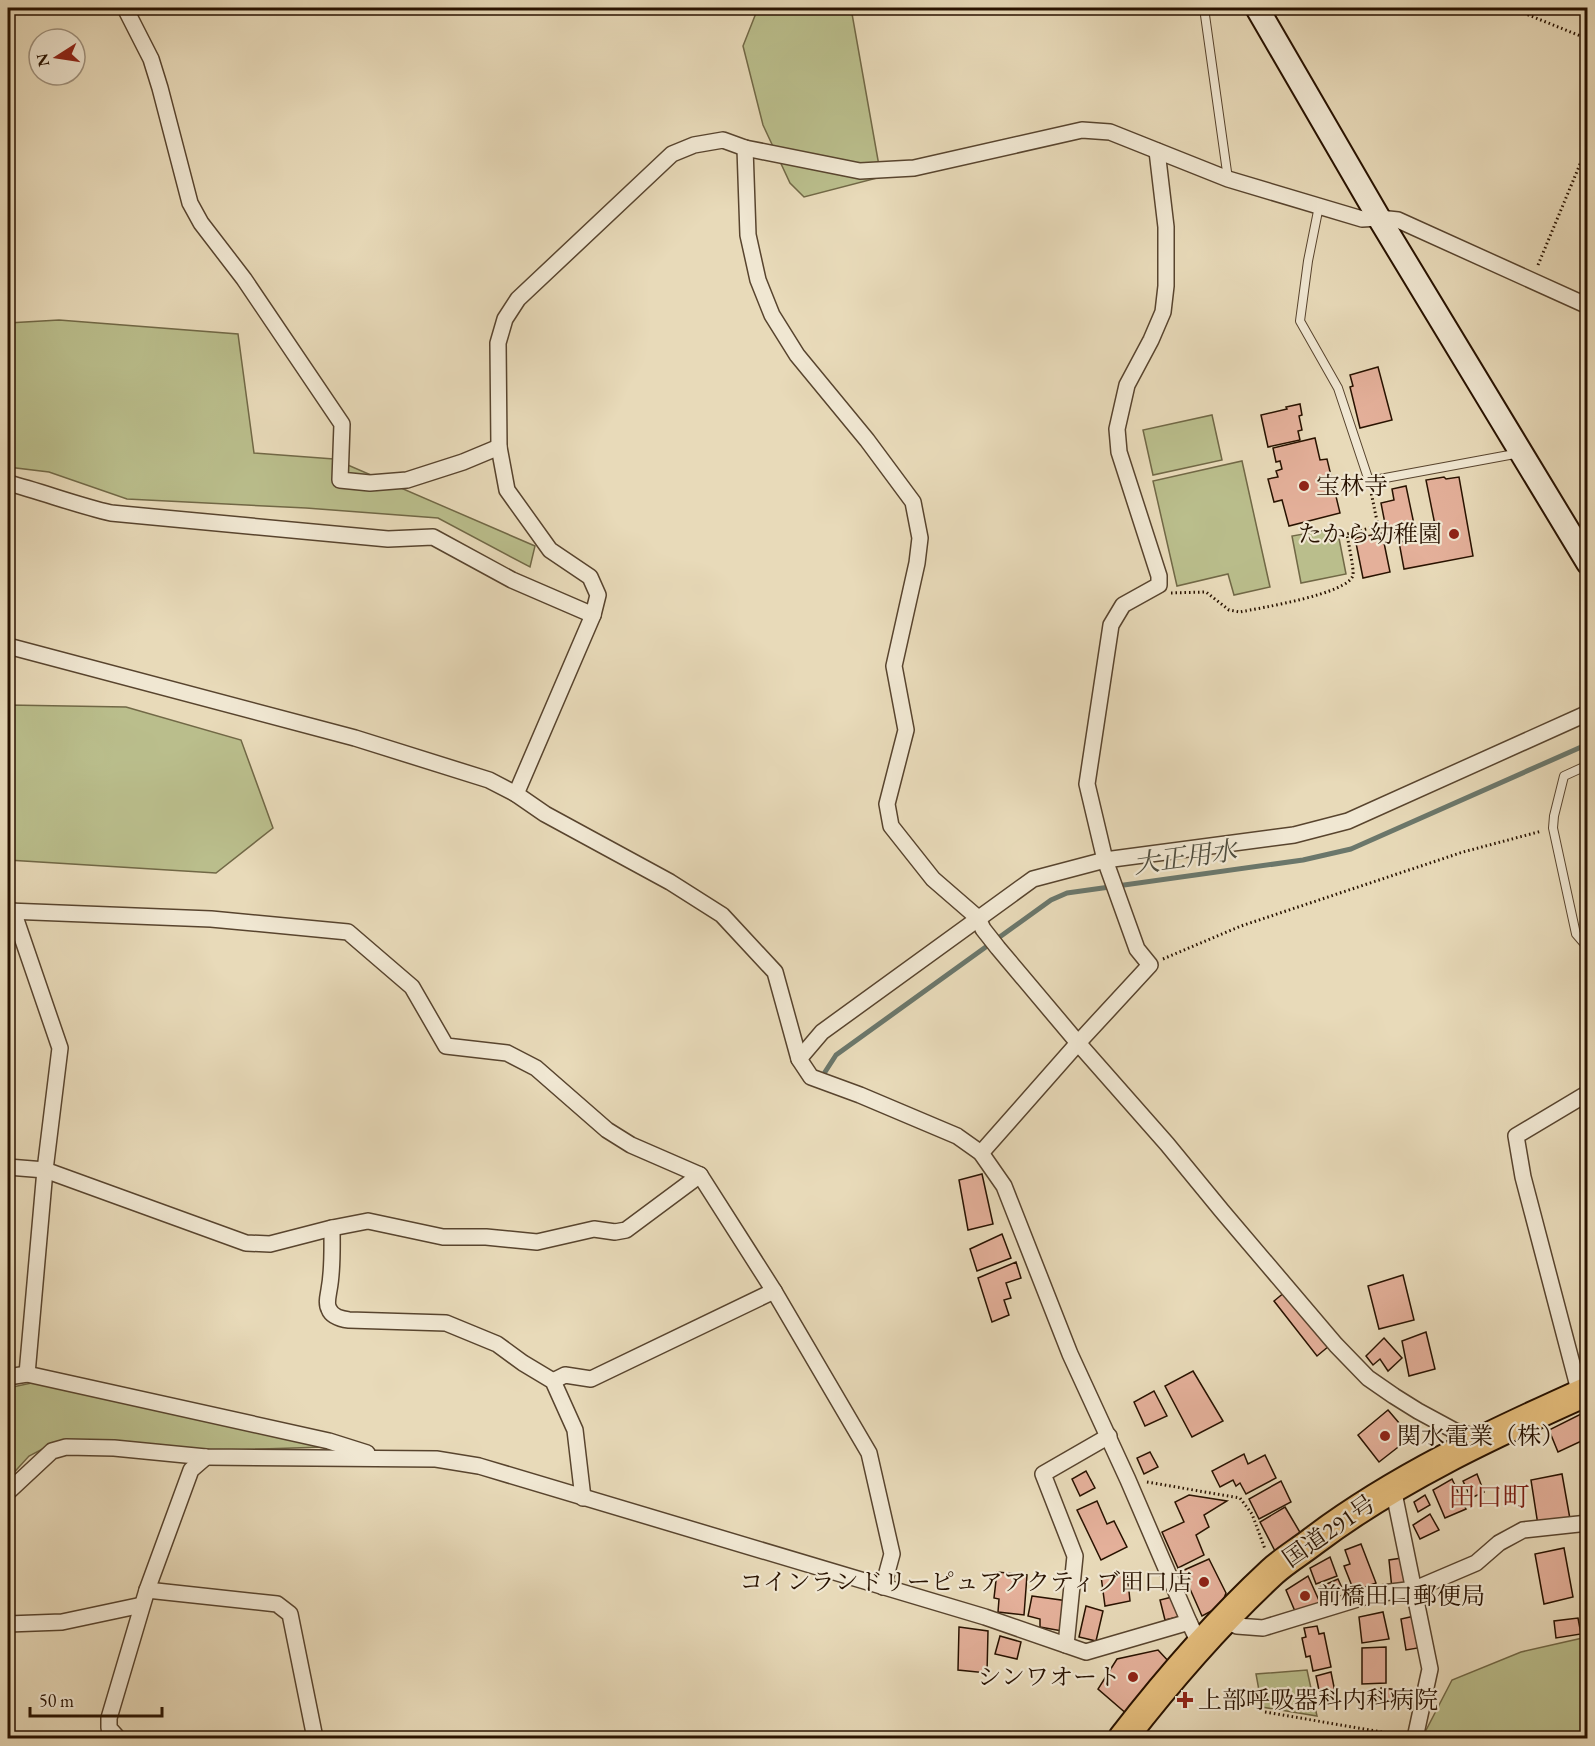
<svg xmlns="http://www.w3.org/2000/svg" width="1595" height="1746" font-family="'EB Garamond','Noto Serif JP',serif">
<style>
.green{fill:#babe8c;stroke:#716846;stroke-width:1.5}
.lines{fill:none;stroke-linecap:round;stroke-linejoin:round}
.stream{stroke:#6b776b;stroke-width:5}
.building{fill:#e4b09a;stroke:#281200;stroke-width:1.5}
.lane-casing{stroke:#58442e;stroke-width:10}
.street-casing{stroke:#58442e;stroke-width:18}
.secondary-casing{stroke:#281200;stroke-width:26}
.highway-casing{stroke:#281200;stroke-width:32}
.path{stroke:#281200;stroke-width:3;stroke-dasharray:1.5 3;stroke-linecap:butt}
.lane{stroke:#f0e7d2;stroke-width:8}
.street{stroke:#f0e7d2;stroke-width:15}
.secondary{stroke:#f0e7d2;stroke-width:22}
.highway{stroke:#e4bd7c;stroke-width:28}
.poi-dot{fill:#8f2418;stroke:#f0e7d2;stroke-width:2}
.labels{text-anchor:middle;stroke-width:4.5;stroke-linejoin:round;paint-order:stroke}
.poi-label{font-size:24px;fill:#281200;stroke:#f0e7d2;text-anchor:start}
.street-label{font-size:24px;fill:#281200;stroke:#f0e7d2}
.water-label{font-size:26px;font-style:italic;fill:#4f4d3e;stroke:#f0e7d2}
.quarter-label{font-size:27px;fill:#7a1f14;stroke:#f0e7d2}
</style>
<rect width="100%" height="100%" fill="#e8dab9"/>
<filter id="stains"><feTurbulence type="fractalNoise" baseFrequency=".00333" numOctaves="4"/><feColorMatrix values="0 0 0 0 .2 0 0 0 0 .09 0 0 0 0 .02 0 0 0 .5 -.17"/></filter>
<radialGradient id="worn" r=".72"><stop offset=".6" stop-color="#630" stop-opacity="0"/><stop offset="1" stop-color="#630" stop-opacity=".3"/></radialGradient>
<g class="green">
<path d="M758 8H851L881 177 804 197 790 183 763 125 743 46Z"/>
<path d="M59 320 238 334 254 453 334 459 535 546 530 567 438 518 306 508 127 499 49 472 8 467V323Z"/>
<path d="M1212 415 1222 460 1153 475 1143 430Z"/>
<path d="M1242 461 1270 587 1234 595 1228 574 1177 586 1153 481Z"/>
<path d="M1337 528 1346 574 1301 583 1292 536Z"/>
<path d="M8 705 126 707 241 740 273 828 216 873 8 860Z"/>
<path d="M36 1382 324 1447 204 1451 52 1444 29 1456 8 1479V1388Z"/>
<path d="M1587 1637V1738H1422L1452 1680 1521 1652Z"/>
<path d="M1307 1670 1317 1716 1262 1707 1256 1674Z"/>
</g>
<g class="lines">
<path class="stream" d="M825 1072 836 1055 1051 900 1067 893 1303 860 1351 849 1588 744"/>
</g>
<g class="building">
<path d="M1378 367 1392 420 1360 428 1350 387 1353 386 1350 375Z"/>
<path d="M1300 404 1302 415 1299 416 1302 430 1298 431 1300 440 1268 447 1261 415 1287 409 1286 407Z"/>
<path d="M1315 438 1320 460 1327 459 1340 513 1289 526 1282 500 1274 502 1268 479 1278 477 1276 471 1282 469 1280 461 1276 462 1273 448Z"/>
<path d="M1444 477 1446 479 1459 477 1473 556 1404 569 1399 542 1413 540 1411 536 1436 530 1426 480Z"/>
<path d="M1406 486 1415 529 1387 534 1381 503 1394 500 1392 489Z"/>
<path d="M1382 533 1390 572 1363 578 1355 538Z"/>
<path d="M982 1174 993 1224 968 1230 959 1180Z"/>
<path d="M1002 1234 1011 1258 977 1271 970 1249Z"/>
<path d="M1016 1262 1021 1278 1006 1283 1011 1298 1004 1300 1009 1315 992 1322 978 1278Z"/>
<path d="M1403 1275 1414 1320 1379 1329 1368 1286Z"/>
<path d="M1285 1292 1329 1346 1317 1356 1274 1301Z"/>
<path d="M1426 1332 1435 1369 1409 1376 1402 1341Z"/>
<path d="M1384 1338 1402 1358 1388 1371 1380 1359 1373 1365 1366 1356Z"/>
<path d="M1193 1371 1223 1421 1192 1437 1165 1386Z"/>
<path d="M1154 1391 1167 1416 1145 1426 1134 1402Z"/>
<path d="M1388 1410 1411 1437 1379 1462 1358 1435Z"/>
<path d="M1583 1413 1588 1424V1438L1558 1452 1549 1430Z"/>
<path d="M1150 1452 1158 1467 1144 1474 1137 1458Z"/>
<path d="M1244 1454 1248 1464 1265 1455 1276 1478 1246 1494 1240 1483 1236 1486 1233 1480 1220 1487 1212 1471Z"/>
<path d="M1086 1471 1095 1488 1080 1496 1072 1479Z"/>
<path d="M1477 1474 1484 1492 1471 1498 1463 1481Z"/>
<path d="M1562 1474 1570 1519 1538 1525 1531 1480Z"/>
<path d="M1452 1479 1466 1509 1445 1518 1433 1490Z"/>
<path d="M1281 1481 1291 1502 1259 1519 1249 1499Z"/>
<path d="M1189 1495 1227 1501 1204 1515 1209 1527 1196 1535 1204 1555 1178 1568 1162 1532 1184 1522 1175 1502Z"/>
<path d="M1425 1495 1430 1505 1418 1512 1414 1502Z"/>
<path d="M1097 1501 1107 1524 1114 1521 1127 1547 1101 1560 1077 1510Z"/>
<path d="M1285 1507 1301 1534 1275 1551 1260 1522Z"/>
<path d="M1430 1514 1439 1530 1420 1539 1413 1525Z"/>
<path d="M1361 1544 1376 1583 1354 1591 1344 1566 1350 1564 1345 1550Z"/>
<path d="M1564 1548 1573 1597 1544 1604 1535 1554Z"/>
<path d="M1588 1548V1579L1582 1549Z"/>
<path d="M1330 1557 1337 1576 1316 1584 1310 1568Z"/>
<path d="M1408 1557 1413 1586 1392 1589 1389 1560Z"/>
<path d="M1209 1559 1226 1593 1221 1606 1202 1616 1182 1571Z"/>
<path d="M997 1572 1027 1575 1024 1615 998 1612 999 1599 994 1598Z"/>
<path d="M1127 1572 1130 1601 1105 1606 1101 1576Z"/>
<path d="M1308 1576 1321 1605 1297 1616 1286 1590Z"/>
<path d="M1338 1579 1343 1590 1325 1598 1320 1587Z"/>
<path d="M1032 1596 1068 1601 1062 1631 1040 1627V1619L1028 1616Z"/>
<path d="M1176 1596 1182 1616 1165 1620 1160 1600Z"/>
<path d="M1086 1606 1103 1611 1096 1641 1079 1637Z"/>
<path d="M1383 1612 1389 1639 1362 1643 1359 1617Z"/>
<path d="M1419 1615 1424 1647 1406 1650 1401 1619Z"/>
<path d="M1578 1618 1581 1634 1556 1638 1554 1621Z"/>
<path d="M1317 1626 1319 1634 1324 1633 1331 1667 1313 1671 1310 1656 1306 1657 1302 1638 1306 1637 1304 1628Z"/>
<path d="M959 1627 988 1631 987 1673 958 1670Z"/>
<path d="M1000 1636 1021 1642 1017 1659 995 1654Z"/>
<path d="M1386 1647V1683L1362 1684V1648Z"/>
<path d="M1158 1650 1172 1665 1128 1715 1098 1689 1117 1659Z"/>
<path d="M1331 1672 1335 1692 1320 1695 1316 1676Z"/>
<path d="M1381 1688 1400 1690 1399 1702 1380 1700Z"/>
<path d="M1211 1732 1250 1738H1210Z"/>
<path d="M1346 1732 1374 1738H1344Z"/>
</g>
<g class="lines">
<defs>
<g id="lane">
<path d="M1204 8 1228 179"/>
<path d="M1319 206 1308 261 1300 321 1338 388 1369 481 1520 453"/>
<path d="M1588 765 1564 776 1554 816 1553 828 1576 934 1588 948"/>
</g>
<g id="street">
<path d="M125 8 151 59 160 88 190 203 201 223 244 279 342 424 340 480 370 483 407 480 463 462 499 447"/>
<path d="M745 148 748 235 758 280 772 315 797 355 867 440 913 502 920 538 917 563 894 666 906 730 887 804 891 826 933 879 978 918 983 929 998 948 1078 1043 1167 1144 1222 1211 1336 1345 1368 1378 1394 1396 1418 1411 1455 1431 1483 1439"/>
<path d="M8 483C43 492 76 505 111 513L388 539 433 537 512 580 593 615"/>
<path d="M8 646 355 738 489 780 516 794 545 814 670 882 722 915 775 972 799 1059 811 1077 860 1095 957 1136 981 1153 1004 1186 1070 1354 1128 1480 1189 1622 1200 1645"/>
<path d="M516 794 593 615 598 595 590 577 550 550 507 490 499 447 498 343 505 319 518 299 672 154 694 145 723 140 745 148 860 171 914 168 1082 130 1110 132 1228 179 1362 219 1379 218 1398 220 1588 306"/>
<path d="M8 911 211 919 348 932 412 987 446 1046 507 1053 536 1068 607 1130 631 1145 700 1175 774 1291 869 1453 892 1554 883 1587"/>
<path d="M13 911 60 1048 45 1170 27 1374"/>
<path d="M799 1059 822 1032 1033 879 1105 860 1294 835 1348 821 1588 713"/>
<path d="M981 1153 1078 1043 1150 965 1137 949 1105 860 1087 784 1111 625 1123 605 1159 585V576L1119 452 1117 429 1127 385 1151 340 1163 312 1166 286V227L1157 151"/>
<path d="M8 1167 45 1170 246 1243 270 1244 332 1228 368 1221 443 1237H486L537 1242 594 1229 615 1232 626 1230 700 1175"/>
<path d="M332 1228C332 1249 333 1269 329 1290 328 1296 326 1304 329 1309 332 1317 341 1319 349 1320L446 1323 497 1344 523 1363 553 1381 575 1430 583 1498"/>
<path d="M8 1377 27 1374 329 1441 367 1453"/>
<path d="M553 1381 565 1375 591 1379 774 1291"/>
<path d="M1580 1394 1523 1177 1516 1136 1588 1093"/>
<path d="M1393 1488 1430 1669 1415 1738"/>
<path d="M8 1492 52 1451 66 1447 114 1448 206 1457 436 1459 479 1466 985 1617 1086 1652 1189 1622"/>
<path d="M147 1590 277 1604 290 1614 315 1738"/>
<path d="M1224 1620 1237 1626 1263 1628 1374 1594 1415 1589 1476 1563 1499 1543 1523 1530 1588 1523"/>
<path d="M8 1624 62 1622 142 1605"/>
<path d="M1066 1645 1075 1556 1043 1474 1109 1436"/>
<path d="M118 1738 109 1728V1718L147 1590 191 1470 206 1457"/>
</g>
<path id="secondary" d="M1257 8 1379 218 1588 563"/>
<path id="highway" d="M1123 1738C1168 1680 1218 1622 1272 1572 1284 1561 1299 1552 1312 1542 1395 1479 1492 1434 1588 1391"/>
</defs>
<use href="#lane" class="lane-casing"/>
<use href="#street" class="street-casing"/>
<use href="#secondary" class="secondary-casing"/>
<use href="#highway" class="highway-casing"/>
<g class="path">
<path d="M1511 8 1588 39"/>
<path d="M1538 265 1588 145"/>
<path d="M1171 593 1206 592 1229 610 1240 612C1259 608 1349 594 1353 575 1354 568 1348 542 1347 534L1378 526 1371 492"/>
<path d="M1163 959 1241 926 1463 852 1542 831"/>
<path d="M1147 1482 1240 1498 1252 1514 1265 1549"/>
<path d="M1265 1712 1399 1735"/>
</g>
<use href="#lane" class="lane"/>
<use href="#street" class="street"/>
<use href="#secondary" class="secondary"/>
<use href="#highway" class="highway"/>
</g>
<g class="poi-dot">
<circle cx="1304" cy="486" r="6"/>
<circle cx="1454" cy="534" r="6"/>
<circle cx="1385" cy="1436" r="6"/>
<circle cx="1204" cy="1582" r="6"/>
<circle cx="1305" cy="1596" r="6"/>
<circle cx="1133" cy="1677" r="6"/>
<path d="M1182 1691h6v6h6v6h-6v6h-6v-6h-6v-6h6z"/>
</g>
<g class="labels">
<g class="poi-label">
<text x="1316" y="494">宝林寺</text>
<text x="1442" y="542" text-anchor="end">たから幼稚園</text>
<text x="1397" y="1444">関水電業（株）</text>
<text x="1192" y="1590" text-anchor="end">コインランドリーピュアアクティブ田口店</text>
<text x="1317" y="1604">前橋田口郵便局</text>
<text x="1121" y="1685" text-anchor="end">シンワオート</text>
<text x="1198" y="1708">上部呼吸器科内科病院</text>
</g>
<g class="street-label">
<text transform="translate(1329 1531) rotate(-35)" y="8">国道291号</text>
</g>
<g class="water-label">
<text transform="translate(1185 857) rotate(-8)" y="9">大正用水</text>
</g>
<g class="quarter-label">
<text x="1489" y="1506">田口町</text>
</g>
</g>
<rect width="1595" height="1746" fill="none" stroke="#e8dab9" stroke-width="30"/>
<rect x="9" y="9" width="1577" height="1728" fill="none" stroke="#281200" stroke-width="3"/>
<rect x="15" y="15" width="1565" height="1716" fill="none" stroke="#281200" stroke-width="1.5"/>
<g transform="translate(57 57) rotate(258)"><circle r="28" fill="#f0e7d2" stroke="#a0927e" stroke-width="1.5"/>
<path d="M0-4.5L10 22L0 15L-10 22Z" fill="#8f2418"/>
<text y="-9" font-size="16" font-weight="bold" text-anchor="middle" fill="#281200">N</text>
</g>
<path d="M30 1707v9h132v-9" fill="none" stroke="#281200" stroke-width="3"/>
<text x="39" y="1707" font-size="18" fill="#281200" stroke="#f0e7d2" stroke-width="4.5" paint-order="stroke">50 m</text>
<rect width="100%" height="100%" filter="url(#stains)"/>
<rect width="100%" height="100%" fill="url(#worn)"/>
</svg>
